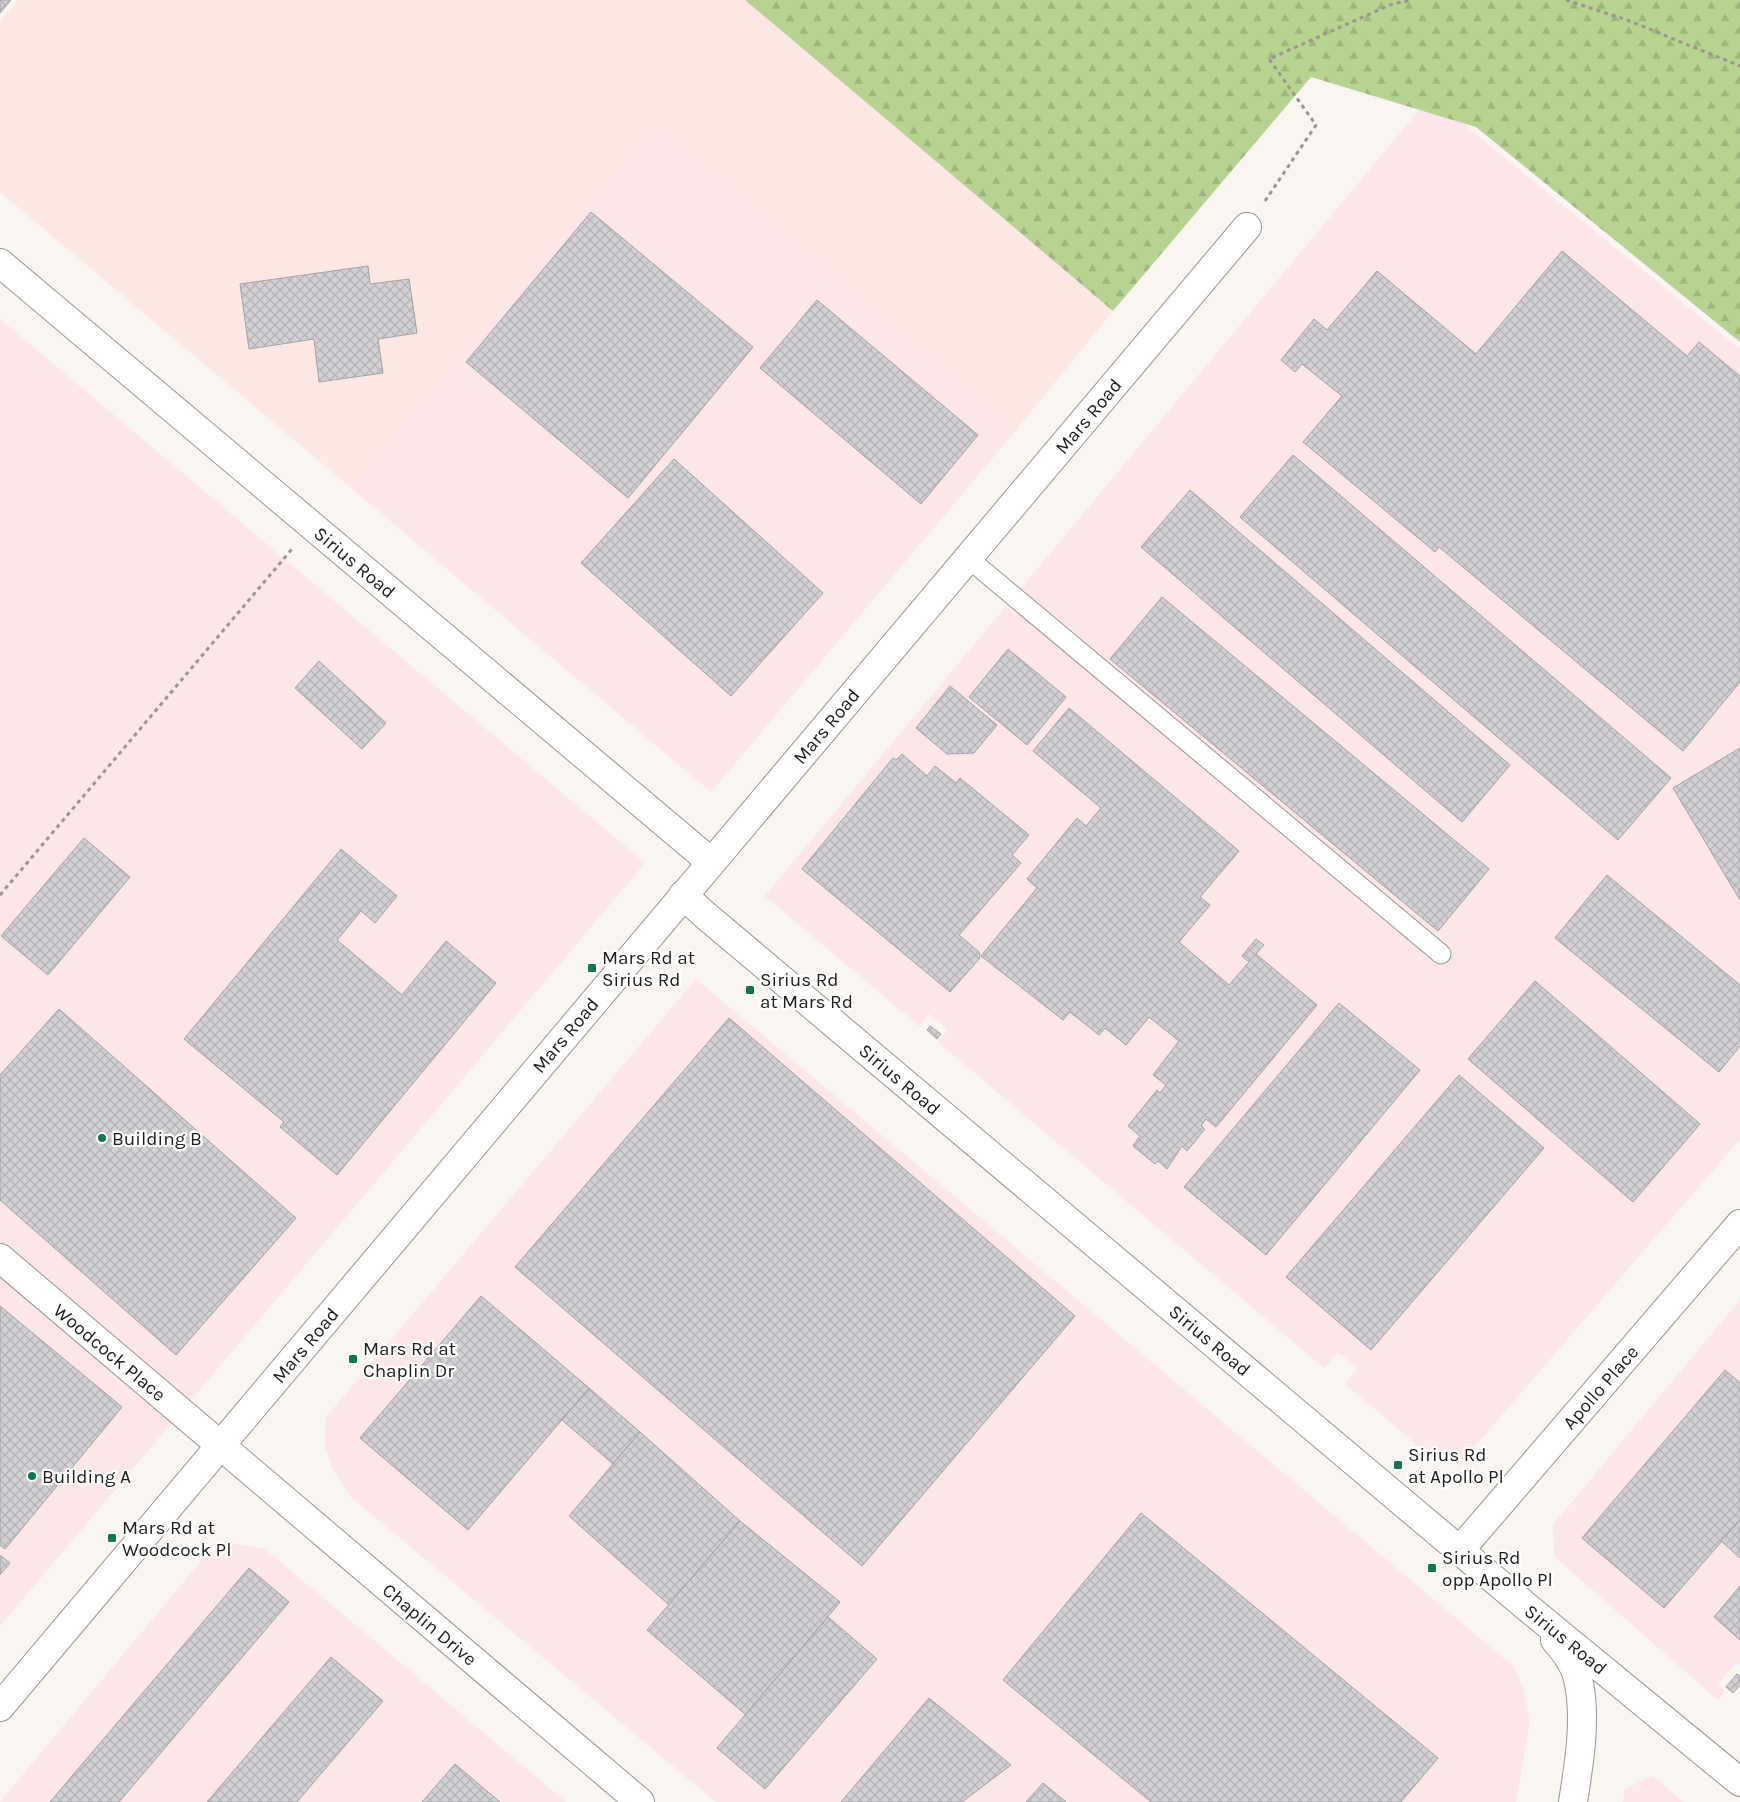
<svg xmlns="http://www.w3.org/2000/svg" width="1740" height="1802" font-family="Karla,sans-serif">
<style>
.commercial{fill:#fce6e7}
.industrial{fill:#fce7e3}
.forest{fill:url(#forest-firs)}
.building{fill:url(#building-cross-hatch);stroke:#a3a0a4}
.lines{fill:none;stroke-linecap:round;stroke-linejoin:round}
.service-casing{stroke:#989490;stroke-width:21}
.minor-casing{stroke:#989490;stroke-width:30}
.path{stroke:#979491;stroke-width:3;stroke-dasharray:4 4;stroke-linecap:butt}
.service{stroke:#fff;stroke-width:19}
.minor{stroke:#fff;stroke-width:28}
.poi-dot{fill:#0f764f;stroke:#fff;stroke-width:2}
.labels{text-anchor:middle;stroke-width:4.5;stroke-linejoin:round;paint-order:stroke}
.street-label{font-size:19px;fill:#1d1c1a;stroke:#fff}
.poi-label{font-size:19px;fill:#1d1c1a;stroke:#fff;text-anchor:start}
</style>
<defs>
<pattern id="forest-firs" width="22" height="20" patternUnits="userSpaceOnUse" patternTransform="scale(1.25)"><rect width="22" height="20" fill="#b6d392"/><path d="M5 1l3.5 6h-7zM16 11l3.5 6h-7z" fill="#9cb57d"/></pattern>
<pattern id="building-cross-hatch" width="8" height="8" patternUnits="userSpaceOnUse" patternTransform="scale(1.25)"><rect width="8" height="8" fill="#d4d1d6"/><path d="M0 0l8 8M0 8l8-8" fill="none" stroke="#b6b3b7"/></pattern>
</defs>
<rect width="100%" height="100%" fill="#f9f5f1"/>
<g class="commercial">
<path d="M1430 97 1740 349V1139L1464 1459 1435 1460 1345 1384 1358 1368 1338 1352 1324 1368 938 1042 948 1030 929 1014 919 1026 765 896Z"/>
<path d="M656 123 1017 429 711 792 350 487Z"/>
<path d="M0 319 645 863 0 1626Z"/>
<path d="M696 979 1514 1667 1524 1691 1530 1721 1516 1802H716L352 1498 333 1470 324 1442 326 1417Z"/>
<path d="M1740 1300V1666L1736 1663 1718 1684 1725 1691 1718 1700 1554 1556 1553 1525Z"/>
<path d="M229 1543 265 1549 566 1802H0L207 1554Z"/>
<path d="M1653 1776 1683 1802H1623L1625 1789Z"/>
</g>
<path class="industrial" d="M18 0H745L1113 311 1017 429 656 124 350 487 0 192V22Z"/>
<path class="forest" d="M745 0H1740V342L1476 127 1311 77 1113 311Z"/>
<g class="building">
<path d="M0 0H11L0 13Z"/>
<path d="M591 212 753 347 628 498 466 362Z"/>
<path d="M1562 251 1687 356 1699 342 1740 376V682L1683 751 1439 547 1435 552 1303 442 1342 396 1302 364 1295 372 1281 360 1314 319 1327 330 1377 271 1476 354Z"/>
<path d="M368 266 370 284 409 279 417 333 378 339 383 373 319 382 314 339 249 349 240 284Z"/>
<path d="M817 300 978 435 921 504 760 368Z"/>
<path d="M1293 455 1671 778 1618 840 1240 517Z"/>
<path d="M674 459 823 593 731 696 581 563Z"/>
<path d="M1190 490 1510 765 1462 822 1141 547Z"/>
<path d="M1162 597 1489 869 1438 931 1110 659Z"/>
<path d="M1008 649 1066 697 1027 745 969 697Z"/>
<path d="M319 661 386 723 362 749 295 688Z"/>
<path d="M950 686 997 725 974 753 947 754 916 728Z"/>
<path d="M1069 708 1239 851 1200 897 1210 905 1179 942 1229 985 1249 962 1242 956 1256 939 1264 945 1256 954 1317 1005 1216 1127 1206 1119 1201 1126 1205 1129 1187 1151 1182 1146 1167 1169 1158 1161 1155 1164 1133 1146 1140 1136 1128 1126 1157 1090 1160 1093 1166 1085 1153 1075 1179 1041 1149 1017 1126 1045 1105 1028 1099 1035 1070 1012 1063 1020 981 956 1037 888 1027 879 1077 818 1086 826 1101 808 1033 751Z"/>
<path d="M1740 748V900L1673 788Z"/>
<path d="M902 754 927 776 935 766 956 783 960 778 1029 835 1012 855 1021 863 959 935 979 952 980 958 950 992 802 869 893 758 896 760Z"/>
<path d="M84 838 130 877 48 975 1 936Z"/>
<path d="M341 849 397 896 375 923 361 911 337 940 402 995 446 941 496 983 337 1175 280 1127 284 1122 184 1039Z"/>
<path d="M1607 875 1740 985V1046L1719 1072 1555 938Z"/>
<path d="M1535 981 1700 1124 1633 1202 1468 1059Z"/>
<path d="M1339 1003 1420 1070 1266 1255 1184 1187Z"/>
<path d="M59 1009 296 1218 176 1355 0 1200V1075Z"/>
<path d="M729 1018 1075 1316 862 1566 515 1267Z"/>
<path d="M930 1026 941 1034 937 1039 927 1030Z"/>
<path d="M1459 1075 1544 1148 1371 1350 1286 1277Z"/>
<path d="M481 1296 589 1388 468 1530 360 1438Z"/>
<path d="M0 1306 122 1407 5 1549 0 1545Z"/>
<path d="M1725 1370 1740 1383V1520L1664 1608 1582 1538Z"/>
<path d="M589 1388 640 1432 613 1464 562 1420Z"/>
<path d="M640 1432 740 1521 669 1605 569 1516Z"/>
<path d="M1141 1513 1438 1758 1401 1802H1151L1003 1680Z"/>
<path d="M1740 1520V1558L1721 1541Z"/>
<path d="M740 1521 840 1602 746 1715 647 1630Z"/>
<path d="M0 1555 10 1563 0 1575Z"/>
<path d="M249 1568 289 1602 119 1802H50Z"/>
<path d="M1740 1586V1640L1714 1617Z"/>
<path d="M828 1617 877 1659 765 1789 717 1748Z"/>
<path d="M331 1657 383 1701 297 1802H207Z"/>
<path d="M1737 1674 1740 1676V1685L1733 1693 1726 1687Z"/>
<path d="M929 1698 1011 1765 962 1802H841Z"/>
<path d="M455 1764 500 1802H422Z"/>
<path d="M1043 1783 1066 1802H1026Z"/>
</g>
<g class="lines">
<defs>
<path id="service" d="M968 558 1441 954"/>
<g id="minor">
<path d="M0 263 711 862"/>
<path d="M683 895 705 915 1528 1608 1740 1782"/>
<path d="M0 1258 640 1802"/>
<path d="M1460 1550 1740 1224"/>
<path d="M1555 1640C1565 1651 1575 1665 1578 1679 1587 1717 1579 1764 1573 1802"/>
<path d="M0 1707 1247 227"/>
</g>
</defs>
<use href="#service" class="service-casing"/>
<use href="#minor" class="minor-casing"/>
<g class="path">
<path d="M1566 0 1627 20 1740 66"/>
<path d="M1265 201 1316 125 1269 59 1392 4 1412 0"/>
<path d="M0 895 292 549"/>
</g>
<use href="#service" class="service"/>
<use href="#minor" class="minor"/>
</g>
<g class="poi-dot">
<rect x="587" y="963" width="10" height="10" rx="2.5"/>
<rect x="745" y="985" width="10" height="10" rx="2.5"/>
<circle cx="102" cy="1138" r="5"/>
<rect x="348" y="1354" width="10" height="10" rx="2.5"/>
<rect x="1393" y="1460" width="10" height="10" rx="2.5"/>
<circle cx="32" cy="1476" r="5"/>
<rect x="107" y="1533" width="10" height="10" rx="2.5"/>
<rect x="1427" y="1563" width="10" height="10" rx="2.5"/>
</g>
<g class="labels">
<g class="street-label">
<text transform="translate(1088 416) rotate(-50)" y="7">Mars Road</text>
<text transform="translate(355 562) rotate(40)" y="7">Sirius Road</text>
<text transform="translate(826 726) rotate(-50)" y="7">Mars Road</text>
<text transform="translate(565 1035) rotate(-50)" y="7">Mars Road</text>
<text transform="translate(900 1079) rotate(40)" y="7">Sirius Road</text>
<text transform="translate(1210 1340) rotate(40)" y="7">Sirius Road</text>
<text transform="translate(305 1345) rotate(-50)" y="7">Mars Road</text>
<text transform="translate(110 1352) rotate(40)" y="7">Woodcock Place</text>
<text transform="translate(1600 1387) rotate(-49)" y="7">Apollo Place</text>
<text transform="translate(430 1624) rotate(40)" y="7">Chaplin Drive</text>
<text transform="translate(1566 1639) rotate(39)" y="7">Sirius Road</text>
</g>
<g class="poi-label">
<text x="602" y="964">Mars Rd at<tspan x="602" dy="22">Sirius Rd</tspan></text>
<text x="760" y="986">Sirius Rd<tspan x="760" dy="22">at Mars Rd</tspan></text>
<text x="112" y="1145">Building B</text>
<text x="363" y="1355">Mars Rd at<tspan x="363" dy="22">Chaplin Dr</tspan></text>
<text x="1408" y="1461">Sirius Rd<tspan x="1408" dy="22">at Apollo Pl</tspan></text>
<text x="42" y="1483">Building A</text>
<text x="122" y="1534">Mars Rd at<tspan x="122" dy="22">Woodcock Pl</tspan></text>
<text x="1442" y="1564">Sirius Rd<tspan x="1442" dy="22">opp Apollo Pl</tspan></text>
</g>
</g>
</svg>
